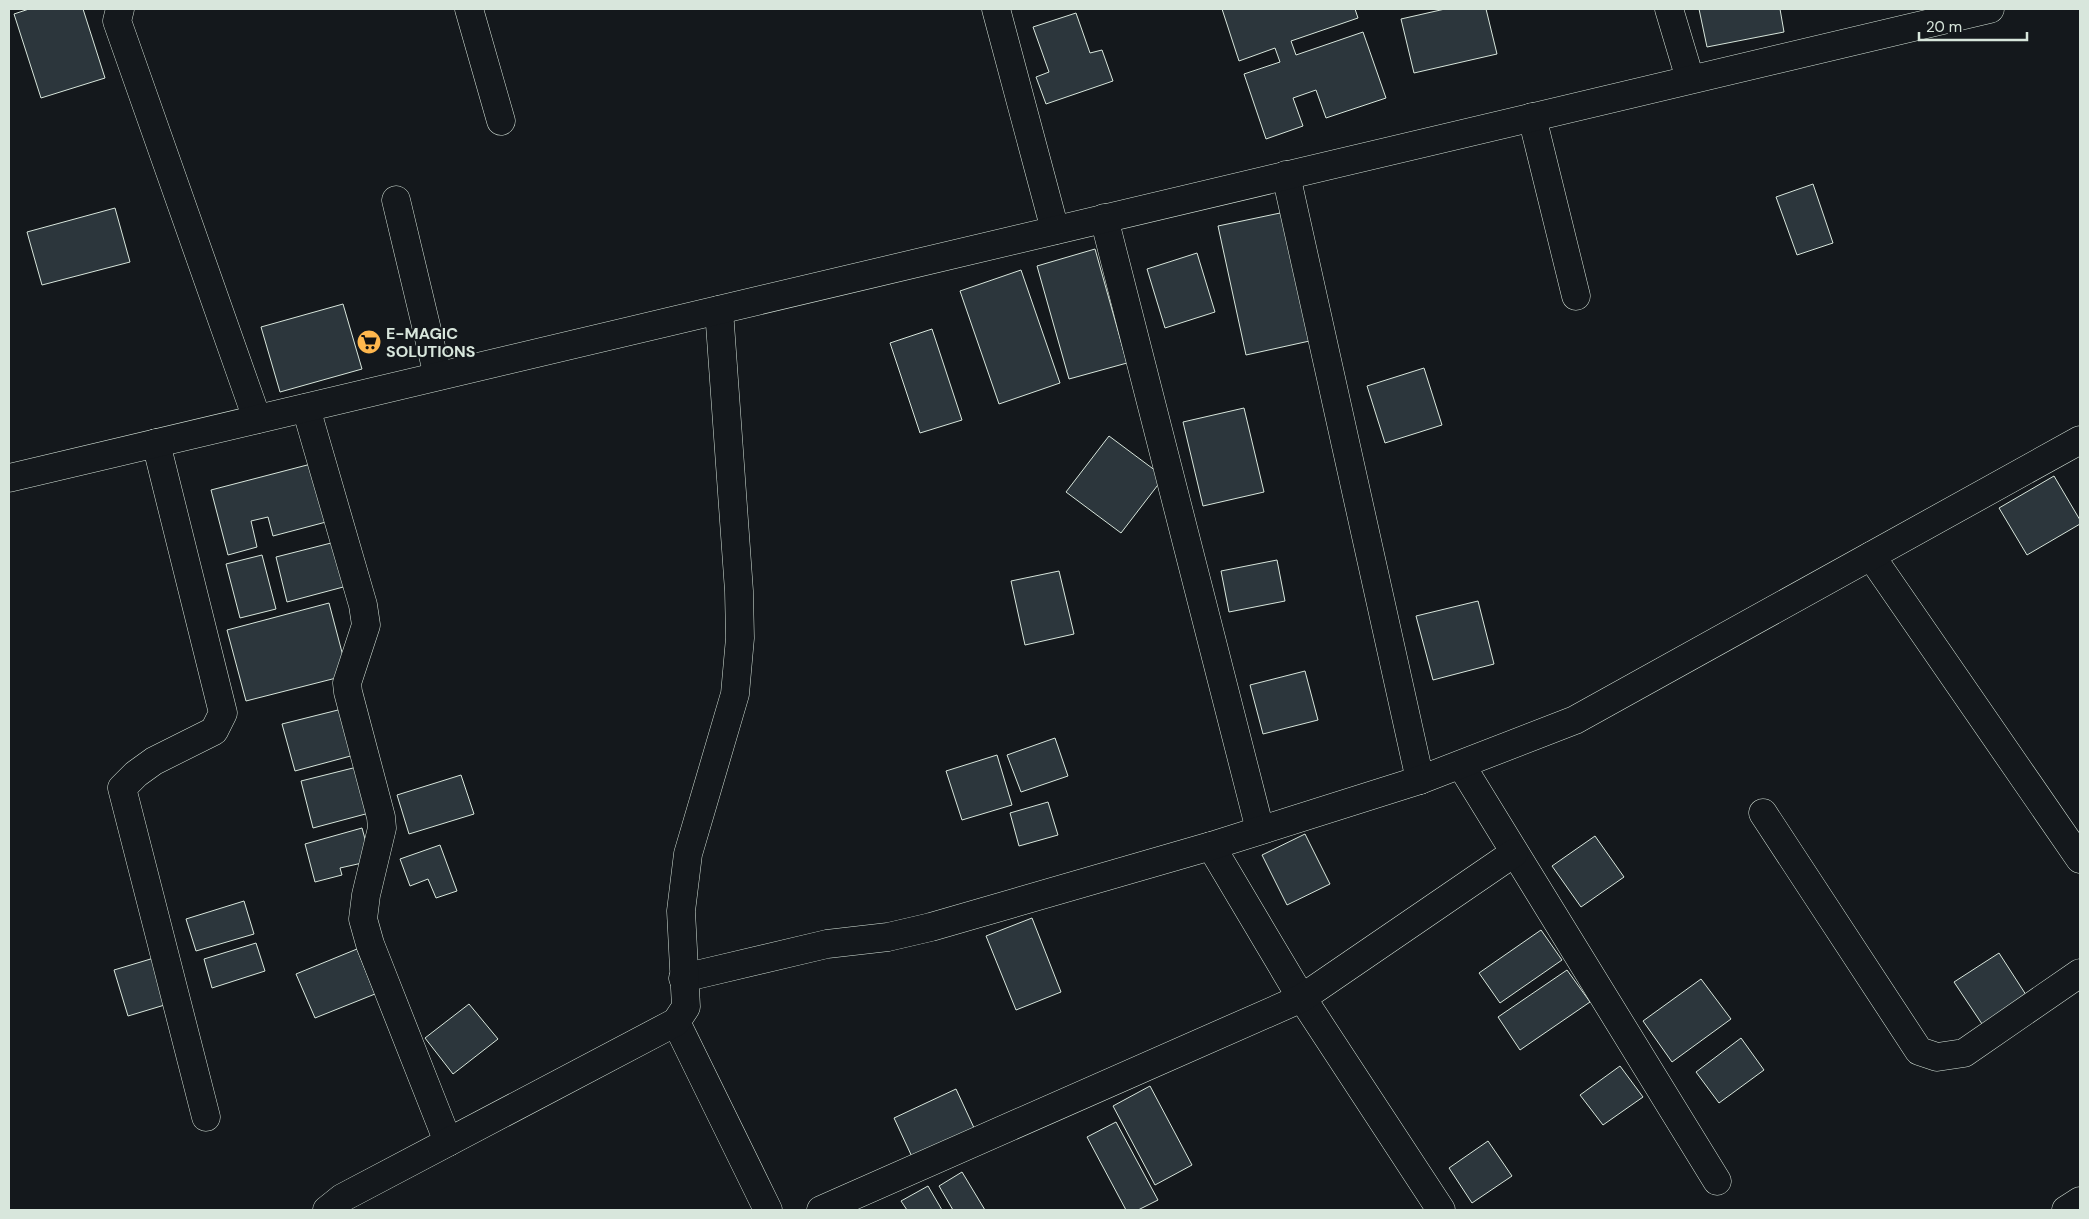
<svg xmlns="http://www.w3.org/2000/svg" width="2089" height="1219" font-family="'DM Sans',sans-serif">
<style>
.building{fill:#2c363c;stroke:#d8e6dc}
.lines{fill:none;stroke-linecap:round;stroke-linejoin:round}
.street-casing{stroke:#d8e6dc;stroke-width:29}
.secondary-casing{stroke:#d8e6dc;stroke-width:29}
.street{stroke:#14181c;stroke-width:28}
.secondary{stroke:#14181c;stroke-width:28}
.labels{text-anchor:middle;stroke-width:4;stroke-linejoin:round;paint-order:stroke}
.poi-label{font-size:16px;font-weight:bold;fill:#d8e6dc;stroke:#14181c;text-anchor:start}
</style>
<rect width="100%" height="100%" fill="#14181c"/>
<g class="building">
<path d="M29 9H83L105 78 41 98 14 14Z"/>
<path d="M1222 9H1355L1358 18 1291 41 1296 55 1363 32 1386 98 1326 118 1316 90 1293 98 1303 126 1266 139 1244 74 1280 62 1275 48 1239 61Z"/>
<path d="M1445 9H1486L1497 54 1414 73 1401 19Z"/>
<path d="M1699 9H1780L1784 32 1707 47Z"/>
<path d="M1076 13 1090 53 1102 50 1113 81 1046 104 1036 77 1049 72 1033 27Z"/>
<path d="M1813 184 1833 243 1797 255 1776 197Z"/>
<path d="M115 208 130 262 42 285 27 232Z"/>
<path d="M1285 212 1314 340 1246 355 1218 226Z"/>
<path d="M1095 249 1127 363 1069 379 1037 266Z"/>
<path d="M1197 253 1215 312 1165 328 1147 269Z"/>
<path d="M1021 270 1060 383 999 404 960 291Z"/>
<path d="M343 304 362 369 280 392 261 327Z"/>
<path d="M932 329 962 420 920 433 890 343Z"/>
<path d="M1424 368 1442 425 1385 443 1367 386Z"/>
<path d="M1244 408 1264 492 1203 506 1183 422Z"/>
<path d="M1109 436 1164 477 1121 533 1066 492Z"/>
<path d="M311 464 326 522 273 536 268 517 251 521 257 547 228 555 211 490Z"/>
<path d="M2054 476 2080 520V524L2027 555 1999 508Z"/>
<path d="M335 542 347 586 287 602 276 557Z"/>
<path d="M262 555 276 609 240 618 226 564Z"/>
<path d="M1277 560 1285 601 1229 612 1221 571Z"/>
<path d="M1059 571 1074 634 1025 645 1011 581Z"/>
<path d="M1478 601 1494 664 1433 680 1416 616Z"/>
<path d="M329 603 348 675 246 701 227 630Z"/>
<path d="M1305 671 1318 720 1263 734 1250 685Z"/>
<path d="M346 708 358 754 295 771 282 724Z"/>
<path d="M1055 738 1068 776 1021 792 1007 755Z"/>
<path d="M997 755 1012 805 962 820 946 771Z"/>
<path d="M361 766 373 812 313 828 301 781Z"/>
<path d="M461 775 474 814 409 834 397 795Z"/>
<path d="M1048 802 1058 835 1019 846 1010 813Z"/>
<path d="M362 828 371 861 340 868 342 875 315 882 305 844Z"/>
<path d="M1305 834 1330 884 1287 905 1262 855Z"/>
<path d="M1595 836 1624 877 1581 907 1552 866Z"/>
<path d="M440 845 457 891 436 898 428 879 410 886 400 859Z"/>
<path d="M244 901 254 934 196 951 186 919Z"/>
<path d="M1032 918 1061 992 1016 1010 986 936Z"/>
<path d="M1541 930 1562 960 1500 1003 1479 973Z"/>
<path d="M256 943 265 971 212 988 204 959Z"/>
<path d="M357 949 375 994 315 1018 296 974Z"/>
<path d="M1999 953 2030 1001 1986 1030 1954 982Z"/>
<path d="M154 958 168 1004 128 1016 114 970Z"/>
<path d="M1567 970 1590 1002 1520 1050 1498 1017Z"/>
<path d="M1701 979 1731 1019 1672 1062 1643 1021Z"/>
<path d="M469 1004 498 1039 453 1074 425 1038Z"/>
<path d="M1741 1038 1764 1070 1719 1103 1696 1072Z"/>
<path d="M1620 1066 1643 1097 1603 1125 1580 1095Z"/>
<path d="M1150 1086 1192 1165 1155 1185 1113 1106Z"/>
<path d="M956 1089 975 1130 913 1159 894 1118Z"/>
<path d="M1116 1122 1158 1200 1138 1210H1126L1087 1137Z"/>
<path d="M1488 1141 1512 1176 1472 1203 1449 1168Z"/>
<path d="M962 1172 985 1210H953L939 1186Z"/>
<path d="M928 1186 942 1210H907L901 1201Z"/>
</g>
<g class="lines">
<defs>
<g id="street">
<path d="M120 9 117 21 257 419"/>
<path d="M469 9 501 121"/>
<path d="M996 9 1055 230"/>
<path d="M1669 9 1690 79"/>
<path d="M1532 117 1576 296"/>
<path d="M1286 175 1420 780"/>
<path d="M396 200 438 376"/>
<path d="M1104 218 1260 830"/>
<path d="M306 408 363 605 366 625 347 683 348 692 381 817 382 828 366 895 363 919 370 944 448 1142"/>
<path d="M156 443 223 713 214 731 154 761 136 774 122 788 206 1117"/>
<path d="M1871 556 2080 859"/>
<path d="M1461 765 1717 1181"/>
<path d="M1763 813 1919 1051 1937 1057 1964 1053 2080 973"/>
<path d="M1211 846 1293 984 1441 1210"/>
<path d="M683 978 827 944 888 937 931 927 1211 846 1420 780 1575 720 2080 440"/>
<path d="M676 1022 768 1210"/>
<path d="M327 1210 342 1198 676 1022 686 1007 681 911 688 854 735 694 740 638 739 591 719 310"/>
<path d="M821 1210 1302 998 1514 853"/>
<path d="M2066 1210 2080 1201"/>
</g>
<path id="secondary" d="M9 478 1990 9"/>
</defs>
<use href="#street" class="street-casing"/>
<use href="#secondary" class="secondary-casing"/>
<use href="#street" class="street"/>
<use href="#secondary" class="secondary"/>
</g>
<defs>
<symbol id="supermarket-disc" viewBox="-11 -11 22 22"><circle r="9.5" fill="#ffb74d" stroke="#14181c"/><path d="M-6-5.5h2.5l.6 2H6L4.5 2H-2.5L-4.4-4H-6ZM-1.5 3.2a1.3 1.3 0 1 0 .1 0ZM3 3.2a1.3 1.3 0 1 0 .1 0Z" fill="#111"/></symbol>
</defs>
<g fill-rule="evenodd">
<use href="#supermarket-disc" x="355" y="328" width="28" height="28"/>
</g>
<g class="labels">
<g class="poi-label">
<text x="386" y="339">E-MAGIC<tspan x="386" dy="18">SOLUTIONS</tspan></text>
</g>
</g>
<rect width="2089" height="1219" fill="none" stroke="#d8e6dc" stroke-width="20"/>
<path d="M1919 32v8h108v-8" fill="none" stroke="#d8e6dc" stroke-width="2.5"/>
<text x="1926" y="32" font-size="15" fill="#d8e6dc" stroke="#14181c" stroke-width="4" paint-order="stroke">20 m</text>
</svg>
